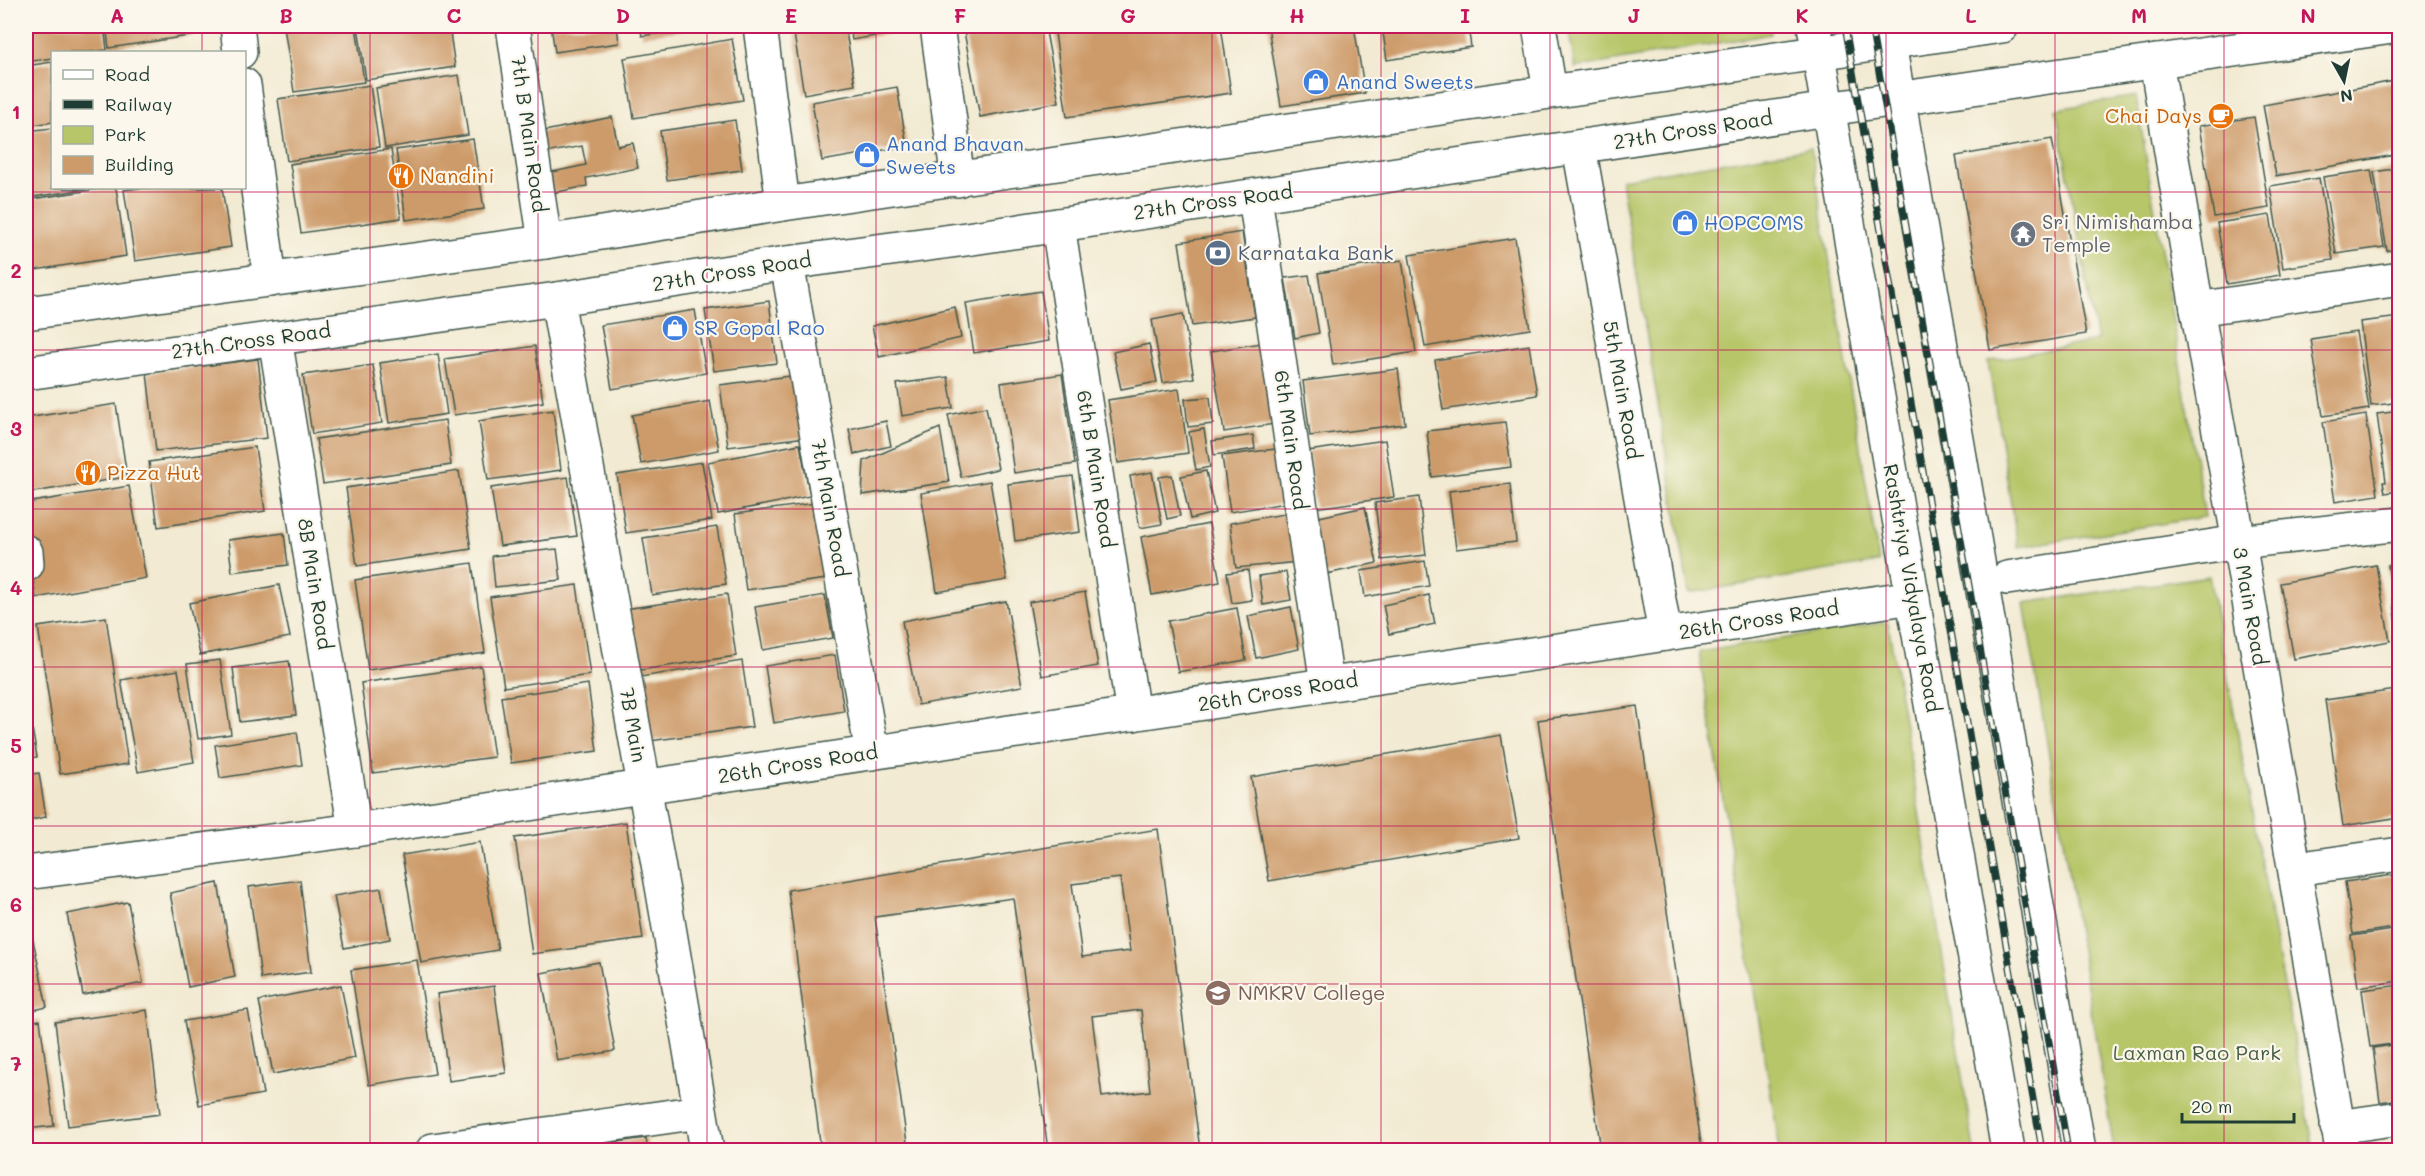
<svg xmlns="http://www.w3.org/2000/svg" width="2425" height="1176" font-family="Mali,sans-serif">
<style>
.green{fill:#b7c669;stroke:#6b824e;stroke-width:1.5}
.building{fill:#cd9b6a;fill-rule:evenodd}
.lines{fill:none;stroke-linecap:round;stroke-linejoin:round}
.minor-casing{stroke:#3f574c;stroke-width:36}
.major-casing{stroke:#3f574c;stroke-width:36}
.minor{stroke:#fff;stroke-width:33}
.major{stroke:#fff;stroke-width:33}
.rail-casing{stroke:#1f3d34;stroke-width:7}
.rail{stroke:#fbf7ec;stroke-width:4.5;stroke-dasharray:14;stroke-linecap:butt}
.grid{fill:none;stroke:#c2185b;stroke-width:1.5;stroke-opacity:0.55}
.labels{text-anchor:middle;stroke-width:4.5;stroke-linejoin:round;paint-order:stroke}
.shop-label{font-size:20px;fill:#366cbe;stroke:#fbf7ec;text-anchor:start}
.food-label{font-size:20px;fill:#c56008;stroke:#fbf7ec;text-anchor:start}
.street-label{font-size:20px;fill:#1f3d34;stroke:#fbf7ec}
.worship-label{font-size:20px;fill:#5b616d;stroke:#fbf7ec;text-anchor:start}
.service-label{font-size:20px;fill:#4e5e75;stroke:#fbf7ec;text-anchor:start}
.education-label{font-size:20px;fill:#785e54;stroke:#fbf7ec;text-anchor:start}
.park-label{font-size:20px;fill:#455f41;stroke:#fbf7ec}
.neatline{fill:none;stroke:#c2185b;stroke-width:2}
.grid-label{font-size:20px;text-anchor:middle;font-weight:bold;fill:#c2185b}
</style>
<rect width="100%" height="100%" fill="#fbf7ec"/>
<filter id="ink" filterUnits="userSpaceOnUse"><feTurbulence type="fractalNoise" baseFrequency=".0167" numOctaves="2"/><feDisplacementMap in="SourceGraphic" scale="12" xChannelSelector="R" yChannelSelector="G"/><feConvolveMatrix kernelMatrix="1 2 1 2 8 2 1 2 1" color-interpolation-filters="sRGB"/></filter>
<filter id="wash" filterUnits="userSpaceOnUse"><feTurbulence type="fractalNoise" baseFrequency=".008" numOctaves="4" result="noise"/><feDisplacementMap in="SourceGraphic" scale="24" xChannelSelector="R" yChannelSelector="G"/><feGaussianBlur stdDeviation="1.35" result="paint"/><feColorMatrix in="noise" values="0 0 0 0 0 0 0 0 0 0 0 0 0 0 0 0 0 1.4 0 .05"/><feComposite in="paint" operator="in"/></filter>
<g filter="url(#wash)">
<rect width="100%" height="100%" fill="#f2ead2"/>
<g class="green">
<path d="M1568 26H1769L1771 34 1575 68Z"/>
<path d="M2136 96 2205 517 2018 547 1988 361 2097 341 2056 109Z"/>
<path d="M1811 148 1879 562 1689 593 1621 179Z"/>
<path d="M2209 576 2314 1150H2114L2024 603Z"/>
<path d="M1888 622 1974 1150H1780L1699 652Z"/>
</g>
<g id="blocks">
<g class="building">
<path d="M26 26H104L107 50 90 52H52V58L26 62Z"/>
<path d="M106 26H194L195 35 109 48Z"/>
<path d="M294 26H356L364 82 294 92 284 27Z"/>
<path d="M358 26H449L455 67 366 80Z"/>
<path d="M551 26H617L619 43 555 52Z"/>
<path d="M640 26H702V27L642 36Z"/>
<path d="M845 26 855 85 804 94 794 34Z"/>
<path d="M850 26H903L904 31 852 40Z"/>
<path d="M963 26H1045L1059 102 980 117Z"/>
<path d="M1054 26H1221L1231 93 1067 117Z"/>
<path d="M1268 26H1354L1365 93 1281 106Z"/>
<path d="M1382 26H1468L1471 47 1387 60Z"/>
<path d="M732 39 743 100 634 118 624 58Z"/>
<path d="M52 62V122L26 126V66Z"/>
<path d="M459 75 468 135 385 148 376 88Z"/>
<path d="M2400 80V154L2276 176 2263 105Z"/>
<path d="M370 85 379 147 287 161 278 99Z"/>
<path d="M897 87 907 146 822 161 812 102Z"/>
<path d="M612 117 618 146 633 143 638 168 586 178 587 186 548 194 543 174 586 165 582 146 540 154 535 133Z"/>
<path d="M2254 117 2269 208 2214 217 2199 126Z"/>
<path d="M735 120 742 170 667 180 660 131Z"/>
<path d="M52 128V188L86 189 26 198V131Z"/>
<path d="M473 139 484 209 406 220 396 150Z"/>
<path d="M2052 139 2086 334 1990 350 1956 156Z"/>
<path d="M391 149 401 218 301 233 290 164Z"/>
<path d="M2400 168V248L2387 251 2374 172Z"/>
<path d="M2371 170 2384 247 2336 254 2323 177Z"/>
<path d="M2319 178 2333 260 2283 268 2270 186Z"/>
<path d="M105 188H116L126 256 29 271 26 245V200Z"/>
<path d="M139 188H222L231 247 135 261 124 190Z"/>
<path d="M2270 215 2280 275 2227 284 2217 223Z"/>
<path d="M1242 232 1255 317 1192 326 1179 242Z"/>
<path d="M1515 238 1530 329 1425 347 1409 255Z"/>
<path d="M1402 260 1416 352 1333 365 1318 273Z"/>
<path d="M1309 275 1319 333 1295 338 1285 278Z"/>
<path d="M1041 291 1049 341 974 353 966 303Z"/>
<path d="M769 301 777 363 714 371 705 310Z"/>
<path d="M955 307 961 338 879 357 872 326Z"/>
<path d="M695 310 706 373 612 389 601 325Z"/>
<path d="M1183 314 1194 378 1163 383 1152 320Z"/>
<path d="M2400 317V402L2371 406 2360 322Z"/>
<path d="M2356 332 2369 409 2323 416 2311 339Z"/>
<path d="M1267 342 1281 423 1224 432 1211 351Z"/>
<path d="M1149 344 1157 382 1121 389 1113 352Z"/>
<path d="M1529 345 1537 395 1443 410 1435 360Z"/>
<path d="M535 346 543 402 454 415 445 359Z"/>
<path d="M438 354 447 414 389 423 380 363Z"/>
<path d="M258 359 267 438 156 451 147 373Z"/>
<path d="M373 365 382 423 312 434 303 375Z"/>
<path d="M1398 369 1405 424 1310 436 1303 381Z"/>
<path d="M1062 374 1075 464 1014 473 1001 383Z"/>
<path d="M798 375 806 437 728 447 720 385Z"/>
<path d="M948 377 953 408 902 416 897 384Z"/>
<path d="M1179 389 1188 453 1118 463 1108 400Z"/>
<path d="M1210 397 1213 424 1188 427 1185 399Z"/>
<path d="M710 401 719 450 641 464 632 415Z"/>
<path d="M116 404 127 477 27 493 26 418Z"/>
<path d="M986 407 998 469 961 477 948 415Z"/>
<path d="M553 410 561 470 488 480 479 421Z"/>
<path d="M2400 411V491L2385 493 2383 482H2386L2377 414Z"/>
<path d="M2366 415 2378 495 2335 502 2323 422Z"/>
<path d="M445 420 451 465 323 484 316 439Z"/>
<path d="M886 421 891 446 854 454 849 429Z"/>
<path d="M1505 422 1511 467 1432 477 1427 431Z"/>
<path d="M940 428 949 482 862 495 864 461Z"/>
<path d="M1204 429 1210 467 1196 470 1189 432Z"/>
<path d="M1253 435 1255 449 1214 455 1212 441Z"/>
<path d="M1385 440 1394 497 1315 508 1308 451Z"/>
<path d="M800 444 810 496 718 514 708 462Z"/>
<path d="M255 447 265 511 158 527 149 462Z"/>
<path d="M1283 448 1292 502 1230 512 1222 456Z"/>
<path d="M702 462 712 520 626 533 617 475Z"/>
<path d="M459 471 471 549 357 566 346 488Z"/>
<path d="M1206 471 1215 513 1190 519 1181 476Z"/>
<path d="M1152 472 1162 524 1140 528 1130 476Z"/>
<path d="M1172 475 1180 516 1167 519 1159 477Z"/>
<path d="M1073 476 1080 532 1015 541 1008 484Z"/>
<path d="M568 477 577 536 500 546 491 488Z"/>
<path d="M990 481 1007 580 937 592 921 493Z"/>
<path d="M1510 484 1516 542 1456 549 1449 491Z"/>
<path d="M129 486 146 578 36 598 26 538V503Z"/>
<path d="M1419 497 1426 555 1382 560 1375 503Z"/>
<path d="M815 503 826 579 746 590 735 514Z"/>
<path d="M1365 507 1377 563 1322 575 1310 519Z"/>
<path d="M1290 513 1298 562 1236 568 1230 523Z"/>
<path d="M1209 524 1220 582 1152 595 1141 537Z"/>
<path d="M717 527 726 584 652 595 643 538Z"/>
<path d="M284 533 288 565 232 572 228 540Z"/>
<path d="M557 549 561 580 495 587 492 556Z"/>
<path d="M1425 561 1429 586 1365 597 1361 571Z"/>
<path d="M472 563 485 653 368 670 355 580Z"/>
<path d="M2400 563V631H2398L2388 565Z"/>
<path d="M2376 565 2390 641 2294 659 2280 583Z"/>
<path d="M1248 570 1252 600 1232 603 1227 573Z"/>
<path d="M1286 572 1291 600 1263 605 1259 576Z"/>
<path d="M279 585 290 637 200 655 189 603Z"/>
<path d="M577 585 590 675 504 687 490 597Z"/>
<path d="M1085 592 1098 666 1042 676 1029 602Z"/>
<path d="M727 594 736 656 634 671 625 609Z"/>
<path d="M825 595 833 638 763 650 755 607Z"/>
<path d="M1429 595 1435 624 1389 634 1383 605Z"/>
<path d="M1006 601 1022 686 918 705 902 621Z"/>
<path d="M1291 607 1299 649 1256 658 1248 616Z"/>
<path d="M1237 608 1246 660 1178 672 1168 621Z"/>
<path d="M106 617 128 764 60 774 38 627Z"/>
<path d="M835 655 844 711 774 723 765 666Z"/>
<path d="M220 660 231 734 198 739 187 664Z"/>
<path d="M289 661 296 715 240 722 233 668Z"/>
<path d="M742 661 752 727 650 741 640 677Z"/>
<path d="M481 666 494 757 373 773 361 683Z"/>
<path d="M178 670 194 762 138 772 121 680Z"/>
<path d="M588 684 597 751 511 763 501 697Z"/>
<path d="M2396 690 2400 714V817L2343 826 2325 700Z"/>
<path d="M26 693 37 757 26 759Z"/>
<path d="M1637 706 1702 1150H1601L1538 720Z"/>
<path d="M297 732 302 765 220 778 215 745Z"/>
<path d="M1501 735 1519 838 1269 881 1251 777Z"/>
<path d="M39 773 46 817 26 821V775Z"/>
<path d="M626 822 643 939 532 954 515 838Z"/>
<path d="M1158 829 1200 1150H1048L1013 898 875 917 908 1150H821L788 890ZM1120 878 1130 951 1082 957 1072 884ZM1141 1010 1150 1091 1102 1097 1092 1016Z"/>
<path d="M480 842 498 950 421 963 402 855Z"/>
<path d="M2400 874V927L2353 934 2345 882Z"/>
<path d="M300 880 311 972 261 979 249 887Z"/>
<path d="M218 883 235 977 188 987 170 893Z"/>
<path d="M381 888 390 939 344 948 334 896Z"/>
<path d="M128 902 143 983 83 995 67 914Z"/>
<path d="M26 906 47 1007 26 1012Z"/>
<path d="M2400 929V981L2358 987 2351 936Z"/>
<path d="M417 960 435 1074 369 1085 351 970Z"/>
<path d="M599 962 615 1051 557 1061 541 973Z"/>
<path d="M341 985 355 1058 273 1074 259 1001Z"/>
<path d="M2400 985V1043L2370 1047 2362 990Z"/>
<path d="M494 986 506 1073 449 1081 437 994Z"/>
<path d="M147 1010 160 1114 68 1126 55 1022Z"/>
<path d="M248 1010 263 1094 199 1105 184 1021Z"/>
<path d="M40 1020 54 1126 26 1129V1022Z"/>
<path d="M2400 1044V1099L2380 1102 2373 1048Z"/>
<path d="M646 1138 648 1150H568L567 1149Z"/>
</g>
</g>
</g>
<g filter="url(#ink)">
<use href="#blocks" fill-opacity="0" stroke="#3f574c" stroke-width="1.5"/>
<g class="lines">
<defs>
<g id="minor">
<path d="M237 26 240 52"/>
<path d="M513 26 545 242"/>
<path d="M760 26 783 204"/>
<path d="M937 26 958 180"/>
<path d="M1539 26 1550 91"/>
<path d="M2156 61 2197 309 2239 542 2342 1150"/>
<path d="M244 85 270 280"/>
<path d="M1579 147 1665 634"/>
<path d="M1255 197 1327 684"/>
<path d="M1058 225 1133 714"/>
<path d="M787 263 872 753"/>
<path d="M557 299 662 886 707 1150"/>
<path d="M2197 309 2400 279"/>
<path d="M26 313 545 242 783 204 2002 26"/>
<path d="M275 338 355 830"/>
<path d="M26 373 557 299 787 263 966 239 1828 109 2399 26"/>
<path d="M26 552 27 564"/>
<path d="M2007 578 2239 542 2400 524"/>
<path d="M2295 869 2400 854"/>
<path d="M26 873 355 830 1913 597"/>
<path d="M2337 1127 2400 1118"/>
<path d="M433 1150 700 1112"/>
</g>
<g id="major">
<path d="M1814 26 2008 1150"/>
<path d="M1886 26 2079 1150"/>
</g>
</defs>
<use href="#minor" class="minor-casing"/>
<use href="#major" class="major-casing"/>
<use href="#minor" class="minor"/>
<use href="#major" class="major"/>
<defs>
<g id="rail">
<path d="M1845 26 2042 1150"/>
<path d="M1871 26 2068 1150"/>
</g>
</defs>
<use href="#rail" class="rail-casing"/>
<use href="#rail" class="rail"/>
</g>
</g>
<path class="grid" d="M202 26V52M370 26V1150M538 26V1150M707 26V1150M876 26V1150M1044 26V1150M1212 26V1150M1381 26V1150M1550 26V1150M1718 26V1150M1886 26V1150M2055 26V1150M2224 26V1150M202 188V1150M26 192H2400M26 350H2400M26 509H2400M26 667H2400M26 826H2400M26 984H2400"/>
<defs>
<symbol id="shop-disc" viewBox="-11 -11 22 22"><circle r="9.5" fill="#3f7fe0" stroke="#fbf7ec"/><path d="M-5-2.5h2.3a2.7 3.5 0 0 1 5.4 0H5L5.5 6h-11ZM-1.5-2.5h3a1.5 2.3 0 0 0-3 0Z" fill="#fff"/></symbol>
<symbol id="cafe-disc" viewBox="-11 -11 22 22"><circle r="9.5" fill="#e8710a" stroke="#fbf7ec"/><path d="M-5.5-4.5H6V0H3Q3 3.5 0 3.5H-2.5Q-5.5 3.5-5.5 0ZM3-3.2v2h1.7v-2ZM-6 4.5H4V6H-6Z" fill="#fff"/></symbol>
<symbol id="restaurant-disc" viewBox="-11 -11 22 22"><circle r="9.5" fill="#e8710a" stroke="#fbf7ec"/><path d="M-5-6h1v4h1v-4h1v4h1v-4h1v5L-1.5 .5V6h-2V.5L-5-1ZM5-6V6H3V1.5H1.5Q1.5-4 5-6Z" fill="#fff"/></symbol>
<symbol id="temple-disc" viewBox="-11 -11 22 22"><circle r="9.5" fill="#6b7280" stroke="#fbf7ec"/><path d="M0-6L5-2H3V0L6.5 2.5H4V6H1.5V3h-3V6H-4V2.5H-6.5L-3 0V-2H-5Z" fill="#fff"/></symbol>
<symbol id="bank-disc" viewBox="-11 -11 22 22"><circle r="9.5" fill="#5c6f8a" stroke="#fbf7ec"/><path d="M-6-4H6V4H-6ZM0-2.3a2.3 2.3 0 1 0 0 4.6a2.3 2.3 0 1 0 0-4.6Z" fill="#fff"/></symbol>
<symbol id="university-disc" viewBox="-11 -11 22 22"><circle r="9.5" fill="#8d6e63" stroke="#fbf7ec"/><path d="M0-5L7-2L0 1L-7-2ZM-4 1L0 2.5L4 1V4Q0 6-4 4Z" fill="#fff"/></symbol>
</defs>
<g fill-rule="evenodd">
<use href="#shop-disc" x="1301" y="67" width="30" height="30"/>
<use href="#cafe-disc" x="2206" y="101" width="30" height="30"/>
<use href="#shop-disc" x="852" y="140" width="30" height="30"/>
<use href="#restaurant-disc" x="386" y="161" width="30" height="30"/>
<use href="#shop-disc" x="1670" y="208" width="30" height="30"/>
<use href="#temple-disc" x="2008" y="219" width="30" height="30"/>
<use href="#bank-disc" x="1203" y="238" width="30" height="30"/>
<use href="#shop-disc" x="660" y="313" width="30" height="30"/>
<use href="#restaurant-disc" x="73" y="458" width="30" height="30"/>
<use href="#university-disc" x="1203" y="978" width="30" height="30"/>
</g>
<g class="labels">
<g class="shop-label">
<text x="1336" y="89">Anand Sweets</text>
<text x="886" y="151">Anand Bhavan<tspan x="886" dy="23">Sweets</tspan></text>
<text x="1704" y="230">HOPCOMS</text>
<text x="694" y="335">SR Gopal Rao</text>
</g>
<g class="food-label">
<text x="2202" y="123" text-anchor="end">Chai Days</text>
<text x="420" y="183">Nandini</text>
<text x="107" y="480">Pizza Hut</text>
</g>
<g class="street-label">
<text transform="translate(1693 130) rotate(-9)" y="7">27th Cross Road</text>
<text transform="translate(529 134) rotate(82)" y="7">7th B Main Road</text>
<text transform="translate(1213 202) rotate(-8)" y="7">27th Cross Road</text>
<text transform="translate(732 272) rotate(-9)" y="7">27th Cross Road</text>
<text transform="translate(251 341) rotate(-8)" y="7">27th Cross Road</text>
<text transform="translate(1622 390) rotate(80)" y="7">5th Main Road</text>
<text transform="translate(1291 440) rotate(82)" y="7">6th Main Road</text>
<text transform="translate(1096 469) rotate(81)" y="7">6th B Main Road</text>
<text transform="translate(830 508) rotate(80)" y="7">7th Main Road</text>
<text transform="translate(315 584) rotate(81)" y="7">8B Main Road</text>
<text transform="translate(1912 588) rotate(80)" y="7">Rashtriya Vidyalaya Road</text>
<text transform="translate(2250 606) rotate(80)" y="7">3 Main Road</text>
<text transform="translate(1759 620) rotate(-9)" y="7">26th Cross Road</text>
<text transform="translate(1278 692) rotate(-9)" y="7">26th Cross Road</text>
<text transform="translate(633 725) rotate(80)" y="7">7B Main</text>
<text transform="translate(798 764) rotate(-9)" y="7">26th Cross Road</text>
</g>
<g class="worship-label">
<text x="2042" y="229">Sri Nimishamba<tspan x="2042" dy="23">Temple</tspan></text>
</g>
<g class="service-label">
<text x="1238" y="260">Karnataka Bank</text>
</g>
<g class="education-label">
<text x="1238" y="1000">NMKRV College</text>
</g>
<g class="park-label">
<text x="2197" y="1060">Laxman Rao Park</text>
</g>
</g>
<rect width="2425" height="1176" fill="none" stroke="#fbf7ec" stroke-width="66"/>
<rect x="51" y="51" width="195" height="138" fill="#fbf7ec" stroke="#a3ada2" stroke-width="1.5"/>
<rect x="63" y="70" width="30" height="9" fill="#ffffff" stroke="#a3ada2" stroke-width="1.5"/>
<text x="105" y="81" font-size="18" fill="#1f3d34">Road</text>
<rect x="63" y="100" width="30" height="9" fill="#1f3d34" stroke="#a3ada2" stroke-width="1.5"/>
<text x="105" y="111" font-size="18" fill="#1f3d34">Railway</text>
<rect x="63" y="126" width="30" height="18" fill="#b7c669" stroke="#a3ada2" stroke-width="1.5"/>
<text x="105" y="141" font-size="18" fill="#1f3d34">Park</text>
<rect x="63" y="156" width="30" height="18" fill="#cd9b6a" stroke="#a3ada2" stroke-width="1.5"/>
<text x="105" y="171" font-size="18" fill="#1f3d34">Building</text>
<g transform="translate(2344 81) rotate(171)" stroke="#fbf7ec" stroke-width="4.5" paint-order="stroke">
<path d="M0-4.5L10 22L0 15L-10 22Z" fill="#1f3d34"/>
<text y="-9" font-size="16" font-weight="bold" text-anchor="middle" fill="#1f3d34">N</text>
</g>
<path d="M2182 1113v9h112v-9" fill="none" stroke="#1f3d34" stroke-width="3"/>
<text x="2191" y="1113" font-size="18" fill="#1f3d34" stroke="#fbf7ec" stroke-width="4.5" paint-order="stroke">20 m</text>
<rect x="33" y="33" width="2359" height="1110" class="neatline"/>
<g class="grid-label">
<text x="117" y="23">A</text>
<text x="286" y="23">B</text>
<text x="454" y="23">C</text>
<text x="623" y="23">D</text>
<text x="791" y="23">E</text>
<text x="960" y="23">F</text>
<text x="1128" y="23">G</text>
<text x="1297" y="23">H</text>
<text x="1465" y="23">I</text>
<text x="1634" y="23">J</text>
<text x="1802" y="23">K</text>
<text x="1971" y="23">L</text>
<text x="2139" y="23">M</text>
<text x="2308" y="23">N</text>
<text x="16" y="119">1</text>
<text x="16" y="278">2</text>
<text x="16" y="436">3</text>
<text x="16" y="595">4</text>
<text x="16" y="753">5</text>
<text x="16" y="912">6</text>
<text x="16" y="1071">7</text>
</g>
</svg>
